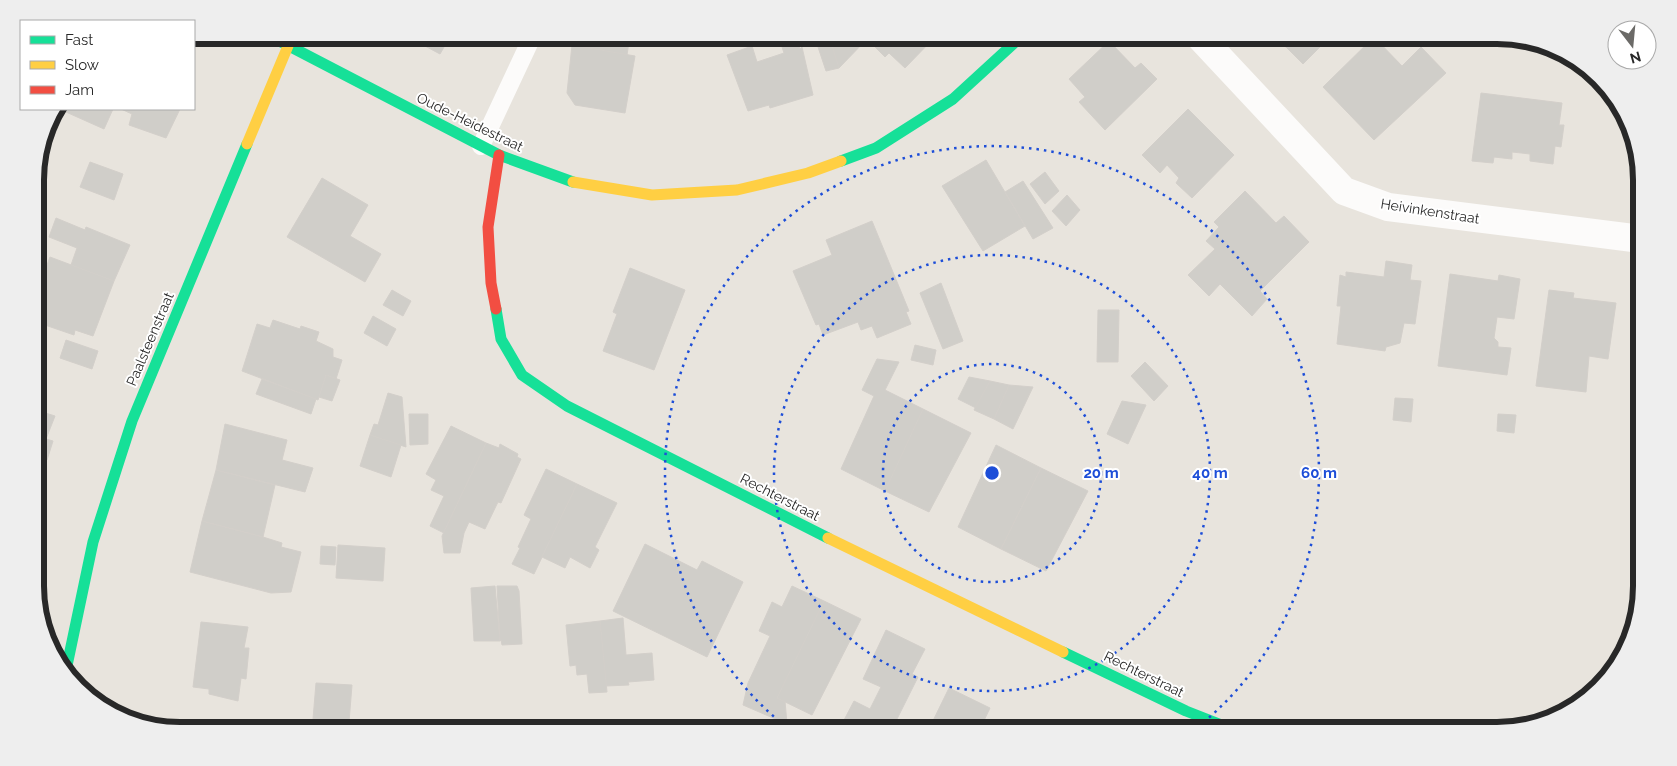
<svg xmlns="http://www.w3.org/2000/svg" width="1677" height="766" font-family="Raleway,sans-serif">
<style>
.building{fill:#d0cec9;stroke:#d3cfca}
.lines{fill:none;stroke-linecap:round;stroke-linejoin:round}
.lane{stroke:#fcfbfa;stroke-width:18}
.street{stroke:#fcfbfa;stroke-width:28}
.fast{stroke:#16e098;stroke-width:11}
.slow{stroke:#ffcf43;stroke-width:11}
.jam{stroke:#f24e42;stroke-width:11}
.ring{fill:none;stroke:#1d4ed8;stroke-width:2.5;stroke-dasharray:2.5 5}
.labels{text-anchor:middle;stroke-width:4;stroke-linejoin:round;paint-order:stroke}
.street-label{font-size:14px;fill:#282828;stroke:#fff}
.rim{fill:none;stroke:#282828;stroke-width:6}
.centre{fill:#1d4ed8;stroke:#fff;stroke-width:2.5}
.ring-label{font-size:15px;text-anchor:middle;font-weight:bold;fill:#1d4ed8;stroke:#fff;stroke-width:4;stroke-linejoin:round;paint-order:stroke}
</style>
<rect width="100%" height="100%" fill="#e8e4dd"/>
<g class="building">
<path d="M383 35H399L396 42Z"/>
<path d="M412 35H451L440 54 410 38Z"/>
<path d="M578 35H630L627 55 576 46Z"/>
<path d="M778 35H795L800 49 802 47 813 95 770 108 769 105 748 111 727 55 752 46 757 62 784 53Z"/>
<path d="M828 35H932L934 38 905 68 889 53 885 57 867 39 839 68Z"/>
<path d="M1269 35H1332L1303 64 1286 47 1274 41Z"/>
<path d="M829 36 839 68 826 71 816 41Z"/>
<path d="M1374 37 1402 66 1421 47 1446 73 1374 140 1323 87Z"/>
<path d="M1109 41 1135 68 1141 63 1157 79 1105 130 1079 102 1085 97 1069 79Z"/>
<path d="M572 45 635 56 625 113 575 105 567 93Z"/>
<path d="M1481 93 1562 103 1559 125H1564L1561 147 1555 146 1553 164 1530 161V154L1512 152V159L1494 157 1493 163 1472 161Z"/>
<path d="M67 109H113L104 129 66 112Z"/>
<path d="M121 109H180L166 138 129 125 132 114Z"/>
<path d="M1188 109 1234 155 1192 198 1176 183 1179 178 1167 165 1160 173 1142 155Z"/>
<path d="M48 122 58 127 35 179V170Z"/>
<path d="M986 160 1025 226 983 251 942 186Z"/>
<path d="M90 162 123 174 114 200 80 187Z"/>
<path d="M1045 172 1059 191 1045 204 1030 184Z"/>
<path d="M322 178 368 205 350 236 381 254 365 282 287 237Z"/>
<path d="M1023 181 1053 228 1033 239 1005 192Z"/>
<path d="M1245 191 1276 223 1284 216 1309 242 1260 291 1267 299 1252 316 1220 284 1209 296 1188 275 1215 249 1206 241 1219 227 1214 222Z"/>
<path d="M1067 195 1080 210 1066 226 1052 211Z"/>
<path d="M56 218 85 230 86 227 130 245 114 281 71 265 77 248 49 237Z"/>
<path d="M872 221 909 311 906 312 911 324 877 338 872 326 861 330 858 322 823 335 819 324 816 325 793 271 832 255 826 240Z"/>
<path d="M50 257 114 281 93 336 75 330 74 335 45 325 46 320 36 316V289H38Z"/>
<path d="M1386 261 1412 265 1410 280 1421 281 1415 324 1404 323 1400 343 1386 347 1385 351 1337 344 1341 306H1337L1340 275 1346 277V272L1384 277Z"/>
<path d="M630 268 685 290 654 370 603 351 617 314 613 312Z"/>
<path d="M1450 274 1498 281 1499 275 1520 279 1514 319 1497 317 1494 338 1498 342V347L1511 348 1507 375 1438 366Z"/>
<path d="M941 283 963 341 943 349 920 293Z"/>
<path d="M392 290 411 301 403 316 383 305Z"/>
<path d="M1549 290 1574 293 1573 298 1616 303 1608 359 1589 356 1586 392 1536 386Z"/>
<path d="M1098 310H1119L1118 362H1097Z"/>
<path d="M373 316 396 329 387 346 364 333Z"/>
<path d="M273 320 300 329 301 326 319 332 316 341 333 349V357L342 360 336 379 326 375 318 400 242 371 257 324 270 328Z"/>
<path d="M66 340 98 351 92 369 60 358Z"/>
<path d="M915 345 936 350 933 365 911 360Z"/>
<path d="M1641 354V386H1637Z"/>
<path d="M877 359 899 362 885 390 923 409 885 491 841 469 874 396 862 390Z"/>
<path d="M1145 362 1168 386 1154 401 1131 376Z"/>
<path d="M326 375 340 380 332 401 319 397Z"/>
<path d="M969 377 990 381 976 408 958 399Z"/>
<path d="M262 379 316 399 311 414 256 394Z"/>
<path d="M990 381 1009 385 994 419 974 410Z"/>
<path d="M1009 385 1033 387 1013 429 994 419Z"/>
<path d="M388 393 402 397 406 447 370 435 374 424 378 425Z"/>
<path d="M1395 398 1413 399 1411 422 1393 420Z"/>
<path d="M1122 401 1146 405 1128 444 1107 434Z"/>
<path d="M923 409 971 433 929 512 885 491Z"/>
<path d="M36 410 55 416 46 439 53 441 47 460 40 457 36 468Z"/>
<path d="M409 414H428V444L410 445Z"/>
<path d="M1498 414 1516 415 1514 433 1497 431Z"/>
<path d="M225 424 287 440 282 460 313 468 305 492 216 470Z"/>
<path d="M451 426 486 443 444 533 430 526 444 496 431 490 436 480 426 474Z"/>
<path d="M370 435 401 445 391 477 360 466Z"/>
<path d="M486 443 499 448 500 444 518 454 517 457 521 459 501 503 498 502 485 529 469 522 464 533 460 553H444L442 536Z"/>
<path d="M996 445 1041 468 1001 549 958 527Z"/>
<path d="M1041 468 1088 491 1046 571 1001 549Z"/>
<path d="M546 469 577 484 534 574 512 564 520 548 518 547 531 519 524 515Z"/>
<path d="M216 470 275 485 263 537 202 521Z"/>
<path d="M577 484 617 503 595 547 599 550 590 568 570 557 565 568 542 557Z"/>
<path d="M202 521 263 537 282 543 281 547 301 552 291 592 271 593 190 572Z"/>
<path d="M645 544 697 570 702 561 743 582 707 657 613 611Z"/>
<path d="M338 545 385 548 383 581 336 578Z"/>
<path d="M321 546 336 547 335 565 320 564Z"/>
<path d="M495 586 500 641H474L471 588Z"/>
<path d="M497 586H517L519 591 522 644 502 645 501 640 500 641Z"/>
<path d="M792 586 824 601 777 698 785 701 787 724 743 705 748 683 770 636 759 631 772 602 782 607Z"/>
<path d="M824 601 861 619 812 715 777 698Z"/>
<path d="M623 618 626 655 652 653 654 680 628 682 629 685 606 686 600 621Z"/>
<path d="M600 621 607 692 589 693 587 674 577 675 576 665 570 666 566 625Z"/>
<path d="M201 622 248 627 244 648H249L246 679 241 678 238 701 209 694V689L193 687Z"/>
<path d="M886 630 925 649 912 674 918 677 896 721 898 722 894 731H863L843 722 854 701 870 709 881 687 863 679Z"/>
<path d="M316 683 352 685 349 722 313 719Z"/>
<path d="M949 688 990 708 979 731H928Z"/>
</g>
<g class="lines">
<path class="lane" d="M481 146 533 35"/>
<path class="street" d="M1198 35 1344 191 1388 207 1641 239"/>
<g class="fast">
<path d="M268 35 499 155 573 182"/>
<path d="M841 161 876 148 953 99 1023 35"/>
<path d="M496 309 501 339 522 375 567 406 828 538"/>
<path d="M1063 652 1186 711 1237 731"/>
<path d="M65 675 93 542 132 421 247 144"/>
</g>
<g class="slow">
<path d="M247 144 288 46"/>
<path d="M573 182 652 195 737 190 808 173 841 161"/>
<path d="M828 538 1063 652"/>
</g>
<path class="jam" d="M496 309 491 283 488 227 499 155"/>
</g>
<g class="ring">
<circle cx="992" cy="473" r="109"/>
<circle cx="992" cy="473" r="218"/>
<path d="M791 731A327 327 0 1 1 1193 731"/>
</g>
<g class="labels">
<g class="street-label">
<text transform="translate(470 122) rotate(26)" y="5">Oude-Heidestraat</text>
<text transform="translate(1430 211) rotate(9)" y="5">Heivinkenstraat</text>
<text transform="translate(150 339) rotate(-67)" y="5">Paalsteenstraat</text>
<text transform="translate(780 497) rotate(27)" y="5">Rechterstraat</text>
<text transform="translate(1144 674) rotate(26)" y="5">Rechterstraat</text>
</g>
</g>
<path d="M0 0H1677V766H0ZM180 44H1497A136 136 0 0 1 1633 180V586A136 136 0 0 1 1497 722H180A136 136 0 0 1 44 586V180A136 136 0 0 1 180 44Z" fill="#eee" fill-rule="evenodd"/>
<path class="rim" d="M180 44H1497A136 136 0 0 1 1633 180V586A136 136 0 0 1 1497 722H180A136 136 0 0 1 44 586V180A136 136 0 0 1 180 44Z"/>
<circle cx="992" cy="473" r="8" class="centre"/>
<g class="ring-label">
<text x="1101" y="478">20 m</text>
<text x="1210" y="478">40 m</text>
<text x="1319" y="478">60 m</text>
</g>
<rect x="20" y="20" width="175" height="90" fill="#ffffff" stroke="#a9a9a9"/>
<rect x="30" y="36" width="25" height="8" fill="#16e098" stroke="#a9a9a9"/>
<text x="65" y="45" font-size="15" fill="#282828">Fast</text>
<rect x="30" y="61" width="25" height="8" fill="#ffcf43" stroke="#a9a9a9"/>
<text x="65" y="70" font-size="15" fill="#282828">Slow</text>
<rect x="30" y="86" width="25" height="8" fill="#f24e42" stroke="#a9a9a9"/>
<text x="65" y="95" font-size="15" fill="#282828">Jam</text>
<g transform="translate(1632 45) rotate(164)"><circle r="24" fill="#ffffff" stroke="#a9a9a9"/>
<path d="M0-4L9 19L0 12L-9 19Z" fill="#6b6a67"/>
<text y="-8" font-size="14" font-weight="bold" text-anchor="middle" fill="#282828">N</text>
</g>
</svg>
